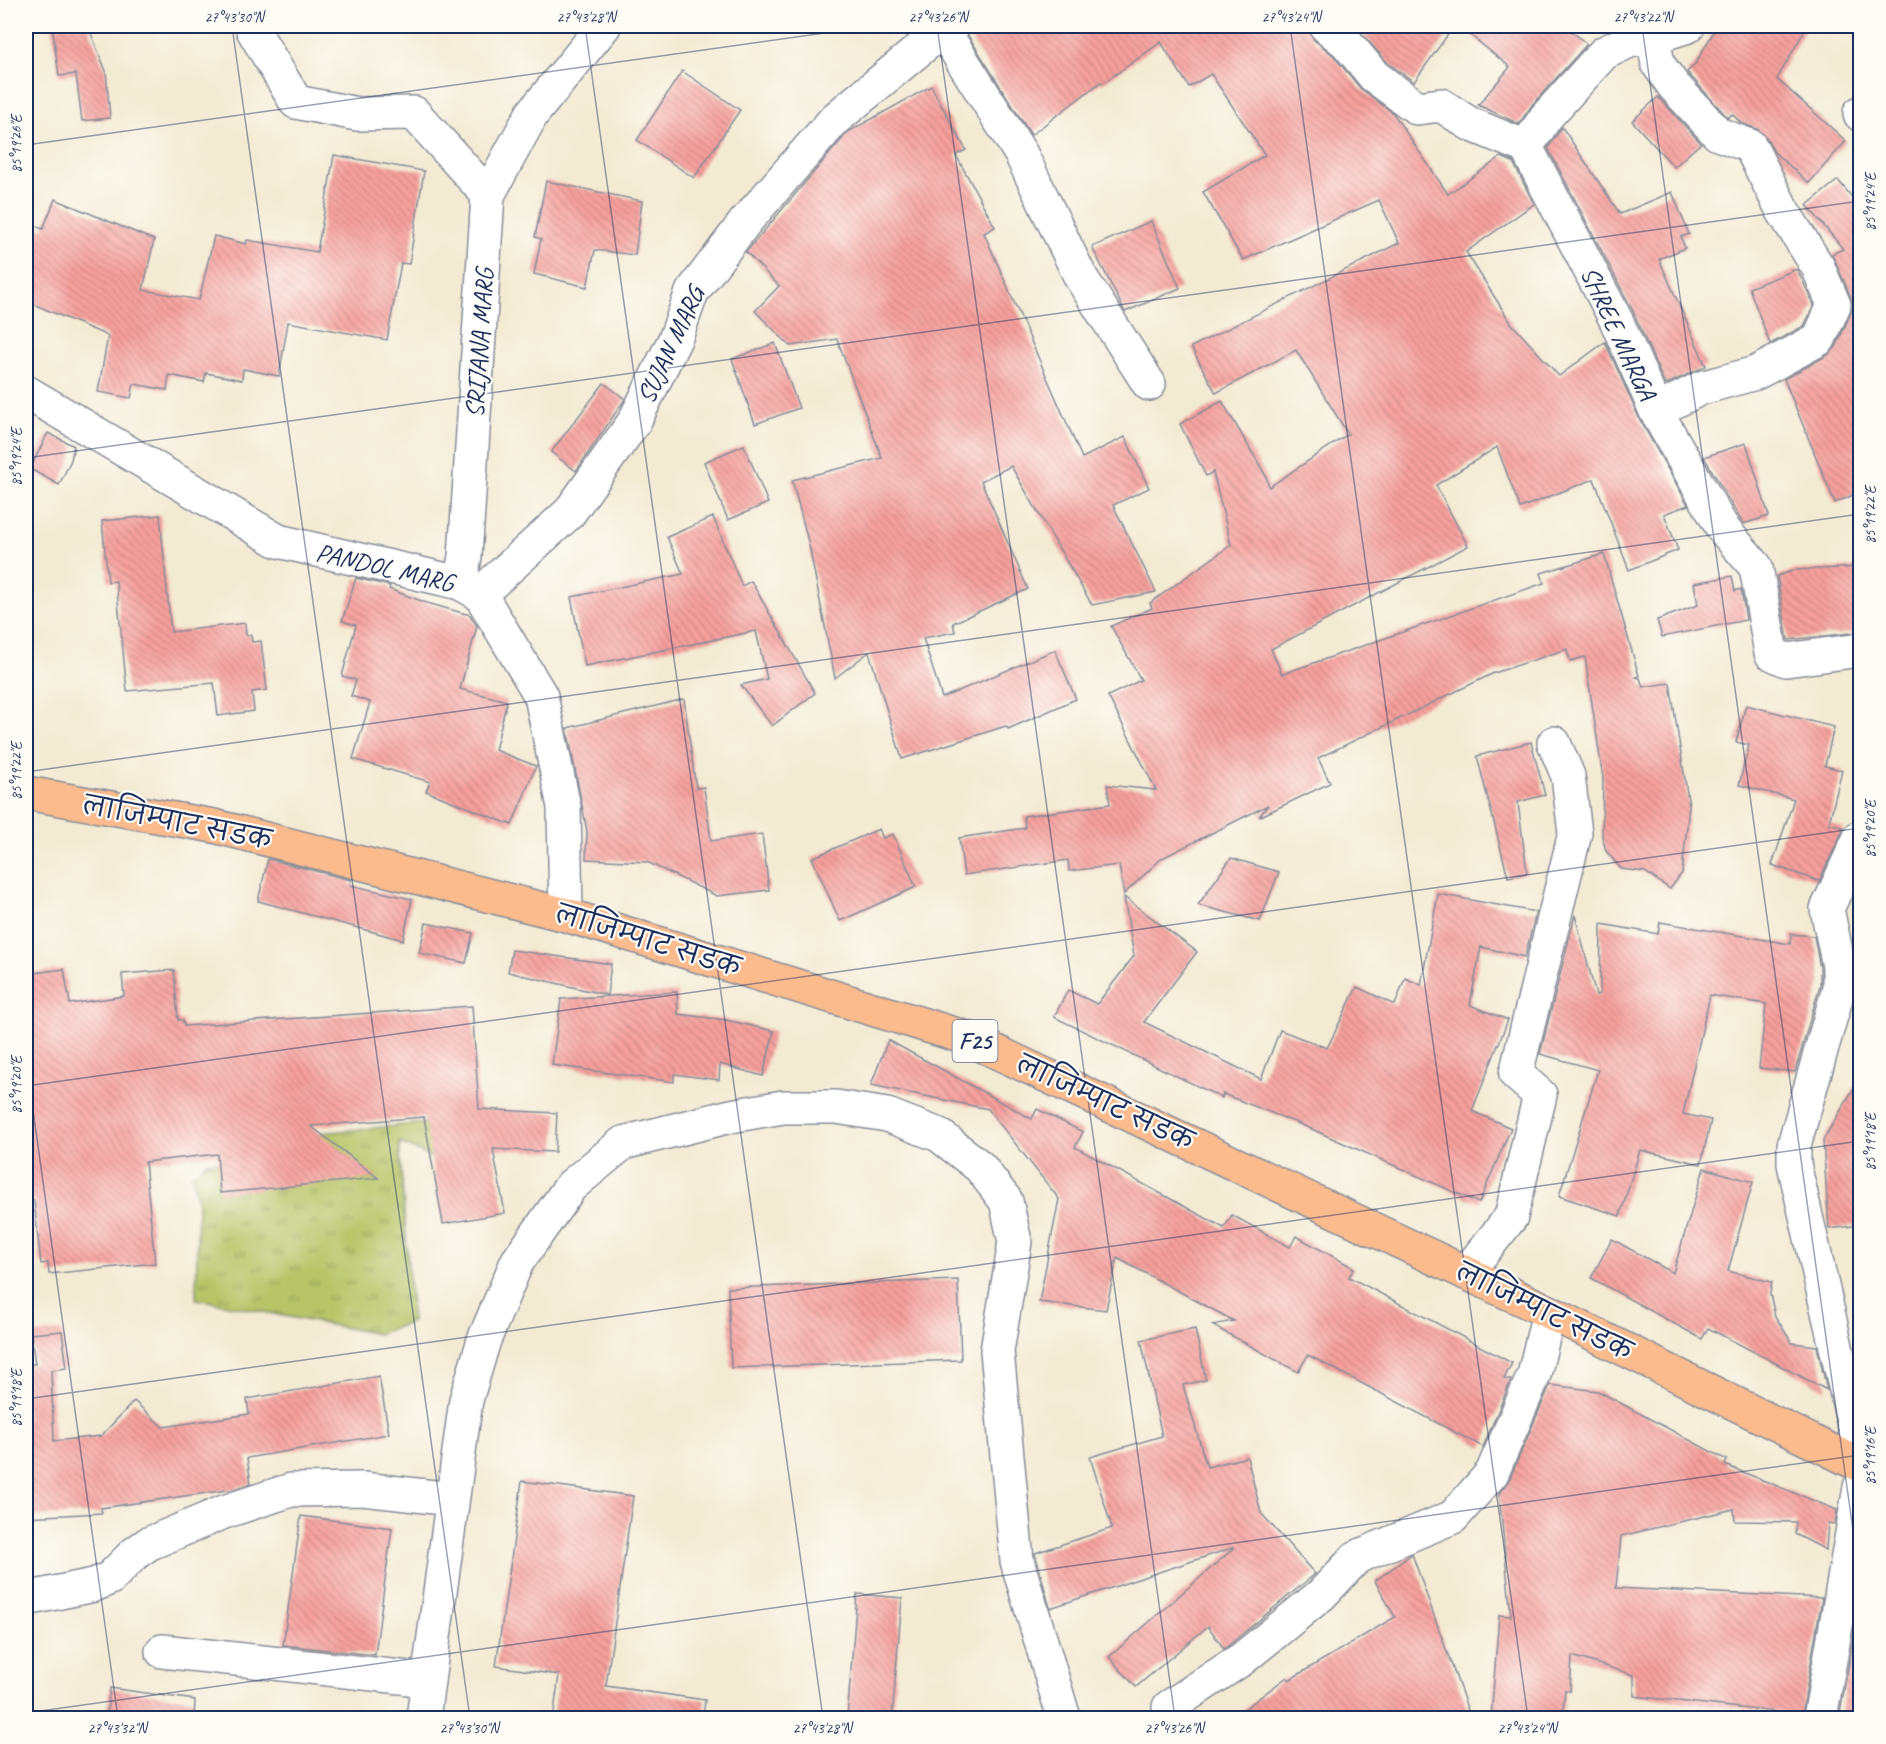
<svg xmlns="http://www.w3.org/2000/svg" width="1886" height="1744" font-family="Caveat,'Playpen Sans Deva',sans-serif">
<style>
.park{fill:url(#park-tufts);stroke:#697a62;stroke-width:1.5}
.building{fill:url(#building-back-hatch)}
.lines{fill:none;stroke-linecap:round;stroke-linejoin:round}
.minor-casing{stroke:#878c98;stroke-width:36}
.major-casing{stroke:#878c98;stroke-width:36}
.minor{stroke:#fff;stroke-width:33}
.major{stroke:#fbbb8d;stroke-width:33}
.ticks{fill:none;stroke:#1b2f5e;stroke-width:1.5;stroke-opacity:0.45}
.labels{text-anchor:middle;stroke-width:4.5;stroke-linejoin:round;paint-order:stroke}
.shield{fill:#fdfcf7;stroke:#5f6c8c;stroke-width:1.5}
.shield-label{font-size:24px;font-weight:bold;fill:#1b2f5e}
.street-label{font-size:26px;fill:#1b2f5e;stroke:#fdfcf7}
.neatline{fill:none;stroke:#1b2f5e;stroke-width:2}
.ticks-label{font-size:15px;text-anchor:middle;fill:#1b2f5e}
</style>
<defs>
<pattern id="park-tufts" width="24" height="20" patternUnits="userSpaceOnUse" patternTransform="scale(1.5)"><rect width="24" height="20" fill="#b7c567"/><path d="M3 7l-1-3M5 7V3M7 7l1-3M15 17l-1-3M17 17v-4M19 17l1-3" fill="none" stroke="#94a058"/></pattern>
<pattern id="building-back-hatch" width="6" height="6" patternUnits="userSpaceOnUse" patternTransform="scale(1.5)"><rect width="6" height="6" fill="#f7a09d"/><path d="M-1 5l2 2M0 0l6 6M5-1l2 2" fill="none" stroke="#c78383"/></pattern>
</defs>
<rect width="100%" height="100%" fill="#fdfcf7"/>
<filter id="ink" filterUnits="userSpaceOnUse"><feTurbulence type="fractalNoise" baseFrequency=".0167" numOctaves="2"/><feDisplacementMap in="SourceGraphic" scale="12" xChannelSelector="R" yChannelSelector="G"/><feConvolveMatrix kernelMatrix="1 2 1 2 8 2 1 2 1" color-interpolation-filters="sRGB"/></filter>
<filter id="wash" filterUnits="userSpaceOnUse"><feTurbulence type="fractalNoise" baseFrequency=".008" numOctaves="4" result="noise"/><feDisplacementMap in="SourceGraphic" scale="24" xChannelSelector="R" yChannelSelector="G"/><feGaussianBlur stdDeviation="1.35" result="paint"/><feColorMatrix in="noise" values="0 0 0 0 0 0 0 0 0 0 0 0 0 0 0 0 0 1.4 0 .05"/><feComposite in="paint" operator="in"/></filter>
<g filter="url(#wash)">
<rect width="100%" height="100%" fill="#f3ead3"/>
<path class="park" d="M434 1122 435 1159 399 1142 412 1322 378 1334 196 1299 198 1203 192 1175 207 1162 282 1154 281 1137Z"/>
<g id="blocks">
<g class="building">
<path d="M52 26H88L106 71 110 118 82 121 76 74 59 76Z"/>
<path d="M962 26H1308L1314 40 1333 55 1360 88 1393 113 1448 194 1501 157 1513 162 1534 204 1466 252 1511 323 1559 376 1605 342 1640 420 1688 505 1664 514 1678 550 1629 570 1594 479 1520 508 1497 447 1436 485 1468 546 1271 649 1282 674 1544 583 1541 573 1604 554 1639 676 1636 677 1640 678 1643 687 1670 683 1689 806 1682 873 1670 889 1645 872 1621 869 1606 851 1602 836 1603 778 1585 657 1570 661 1567 649 1494 673 1318 758 1330 783 1259 817 1268 805 1162 858 1124 894 1119 865 1069 871 1068 860 964 875 959 838 1025 828 1024 816 1110 804 1107 785 1156 790 1108 696 1141 680 1111 626 1152 608 1150 603 1231 545 1213 472 1206 476 1180 424 1222 401 1266 476 1269 487 1348 434 1296 350 1216 393 1191 347 1399 243 1379 200 1243 260 1203 192 1265 155 1211 74 1189 87 1161 42 1102 84 1101 82 1031 135Z"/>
<path d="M1355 26H1454L1414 82 1387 62Z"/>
<path d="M1459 26H1565L1587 44 1532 105 1519 124 1478 105 1510 67Z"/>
<path d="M1717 26H1807L1777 79 1846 141 1809 183 1774 152 1767 138 1757 129 1741 123 1732 114 1728 118 1687 72 1695 64Z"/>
<path d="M682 71 740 110 694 178 637 140Z"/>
<path d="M931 86 966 150 956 155 995 227 984 233 1082 458 1125 437 1149 488 1113 505 1156 592 1092 605 1011 466 981 481 1028 589 953 623 955 632 923 638 942 698 1055 650 1076 699 1008 729 1006 726 902 759 869 652 835 678 809 545 792 480 882 458 837 339 790 346 755 311 779 286 746 252 848 132Z"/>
<path d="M1658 97 1701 143 1674 167 1632 121Z"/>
<path d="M1562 127 1620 214 1672 192 1689 234 1681 237 1685 248 1659 259 1706 366 1665 385 1633 311 1548 148Z"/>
<path d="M334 155 424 171 409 264 401 263 387 340 288 322 279 376 243 369 242 380 206 373 204 382 169 375 167 390 134 384 131 398 98 392 108 336 26 301V286L35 262 26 258V222L43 229 55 199 154 240 143 290 199 300 214 236 246 244 247 240 317 252Z"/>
<path d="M1838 180 1860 207V492L1835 503 1784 379 1828 355 1836 347 1851 312V298L1832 254 1843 249 1807 205Z"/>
<path d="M546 181 642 201 635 255 595 250 587 287 534 274 541 239 535 237Z"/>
<path d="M1151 221 1180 288 1125 312 1092 247Z"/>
<path d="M1797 269 1814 305 1804 326 1770 344 1749 288Z"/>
<path d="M775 343 799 408 755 424 732 359Z"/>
<path d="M604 383 625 399 576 471 551 452Z"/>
<path d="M48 433 74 446 71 460 59 485 30 469Z"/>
<path d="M1746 443 1769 516 1743 524 1704 457Z"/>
<path d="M744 445 768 503 728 520 704 462Z"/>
<path d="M160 515 171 632 245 623 246 635H251L252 642 261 641 267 690 252 692 254 711 218 716 214 683 127 691 116 581 108 582 102 521Z"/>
<path d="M713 517 742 586 751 581 815 693 772 726 741 685 767 679 756 631 585 666 571 597 683 574 667 537Z"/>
<path d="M1860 567V632L1788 640 1777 576 1795 570Z"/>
<path d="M1732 576 1735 591 1741 589 1746 620 1662 637 1657 620 1698 605 1694 583Z"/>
<path d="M356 578 390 586 389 589 427 603 470 615 477 626 460 689 507 701 495 750 536 766 512 825 426 791 430 782 353 759 370 702 351 696 356 680 342 676 356 625 342 621Z"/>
<path d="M684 699 696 788 704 787 711 841 762 834 769 890 717 896 647 862 586 859 587 831 567 728Z"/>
<path d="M1746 705 1834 727 1825 766 1842 770 1829 823 1844 828 1819 881 1772 865 1794 799 1739 785 1749 745 1736 742Z"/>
<path d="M1531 742 1545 795 1518 802 1527 873 1508 877 1477 756Z"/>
<path d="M879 829 883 838 893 834 916 887 840 921 812 858Z"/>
<path d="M1231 858 1279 872 1260 921 1198 905Z"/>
<path d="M268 859 351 880 350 885 412 899 403 940 258 901Z"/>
<path d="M1438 894 1536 912 1525 957 1481 947 1470 1005 1508 1020 1472 1111 1511 1128 1479 1203 1307 1127 1223 1094 1222 1098 1054 1017 1068 990 1097 1004 1134 956 1124 897 1197 952 1144 1022 1261 1079 1280 1030 1327 1048 1357 987 1395 1005 1405 978 1421 985Z"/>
<path d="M1575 915 1596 995 1600 994 1601 924 1658 934 1660 922 1790 944 1791 934 1814 936 1820 968V985L1795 1072 1759 1068 1766 1004 1710 995 1683 1114 1711 1120 1701 1164 1640 1150 1620 1216 1559 1196 1598 1070 1540 1054Z"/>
<path d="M426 923 473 933 466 963 419 953Z"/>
<path d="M512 950 611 964 607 995 508 972Z"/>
<path d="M64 969 70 1004 124 996 122 974 174 970 178 1020H183L184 1026 472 1006 479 1109 557 1113 555 1152 493 1149 505 1213 443 1224 424 1117 311 1126 378 1178 220 1193 217 1154 145 1162 155 1263 49 1274 48 1263 41 1264 34 1201 26 1195V974Z"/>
<path d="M677 992 678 1014 726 1020 774 1031 763 1076 720 1064 719 1080 674 1074V1082L552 1065 561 999Z"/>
<path d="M888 1040 1032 1119 1037 1109 1083 1132 1075 1147 1224 1228 1232 1215 1290 1247 1296 1236 1354 1268 1349 1277 1512 1363 1504 1379 1511 1380 1483 1447 1308 1355 1298 1372 1212 1325 1234 1321 1117 1258 1106 1310 1039 1302 1059 1199 988 1109 871 1085Z"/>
<path d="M1860 1078V1225L1829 1229 1823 1140Z"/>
<path d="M1704 1168 1753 1182 1728 1271 1772 1282 1770 1294 1775 1316 1792 1343 1817 1346 1827 1390 1708 1328 1702 1339 1591 1278 1612 1239 1673 1273Z"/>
<path d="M958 1280 961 1360 731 1368 728 1288Z"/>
<path d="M1195 1329 1206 1380 1183 1385 1207 1467 1247 1457 1261 1513 1315 1574 1224 1649 1208 1626 1136 1687 1109 1657 1235 1547 1050 1608 1035 1553 1112 1528 1090 1457 1162 1436 1141 1340Z"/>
<path d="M62 1331 67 1368 51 1370 54 1441 101 1436 134 1401 163 1427 249 1414 247 1399 379 1376 389 1434 247 1458 251 1483 234 1489 101 1508 102 1513 26 1517V1364H35L31 1334Z"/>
<path d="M1550 1385 1598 1391 1727 1460 1725 1465 1837 1510 1835 1524 1828 1523 1826 1550 1795 1534 1796 1522 1735 1521 1734 1509 1621 1536 1616 1588 1822 1598 1802 1715 1634 1696V1675L1572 1656 1570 1691 1565 1690 1562 1719H1491L1499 1615 1511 1616 1499 1493 1509 1480Z"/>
<path d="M522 1481 633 1496 606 1686 705 1700 703 1719H553L559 1675 496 1666Z"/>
<path d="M301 1516 392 1528 375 1655 283 1645Z"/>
<path d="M1412 1554 1471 1719H1231L1287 1677 1289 1680 1395 1617 1375 1581Z"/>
<path d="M857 1594 902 1598 892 1719H847Z"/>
<path d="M1860 1600V1719H1839Z"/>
<path d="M110 1688 195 1700 194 1719H106Z"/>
</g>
</g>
</g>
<g filter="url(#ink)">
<use href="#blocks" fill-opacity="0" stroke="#878c98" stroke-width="1.5"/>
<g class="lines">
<defs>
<g id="minor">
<path d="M253 26V30L296 102 357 114 414 113 488 195"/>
<path d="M1326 26 1346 42 1374 76 1417 108 1441 105 1470 124 1526 147 1616 320 1656 411 1723 529 1756 567 1771 653 1786 660 1860 650"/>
<path d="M943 30 1021 154 1080 276 1149 384"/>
<path d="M1653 37 1658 64 1673 85 1718 134 1750 146 1783 211 1818 267 1834 305 1819 339 1756 373 1701 388 1656 411"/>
<path d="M1860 113V114"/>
<path d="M1526 147 1546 117 1604 53 1629 41 1653 37 1688 26"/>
<path d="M26 392 278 541 460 583 480 594 541 696 564 807 566 915"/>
<path d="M460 583 465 557 488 195 532 114 604 26"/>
<path d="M480 594 569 513 634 422 676 337 692 292 746 221 835 119 943 30 942 26"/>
<path d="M1860 837 1827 909 1839 966V988L1794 1145V1164L1860 1451"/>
<path d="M1466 1273 1511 1217 1540 1095 1516 1074 1575 833 1568 776 1554 743"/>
<path d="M26 1599 94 1585 110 1578 134 1554 148 1544 224 1512 291 1490 363 1489 452 1499"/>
<path d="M162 1651 428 1680"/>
<path d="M1169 1707 1242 1659 1321 1595 1357 1557 1453 1517 1492 1473 1534 1375 1549 1312"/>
<path d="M423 1718 466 1400 484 1340 517 1262 571 1186 623 1143 731 1116 783 1107H836L887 1115 939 1135 980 1167 1006 1201 1015 1242 997 1351 1017 1561 1064 1718"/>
<path d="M1820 1718 1860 1487"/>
</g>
<path id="major" d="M26 793 214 826 566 915 967 1038 1549 1312 1860 1465"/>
</defs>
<use href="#minor" class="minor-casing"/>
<use href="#major" class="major-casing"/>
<use href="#minor" class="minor"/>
<use href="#major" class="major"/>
</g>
</g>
<path class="ticks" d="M232 26 470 1718M585 26 823 1718M937 26 1175 1718M1290 26 1528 1718M1642 26 1860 1580M26 145 875 26M26 458 1860 201M26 772 1860 514M26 1060 118 1718M26 1086 1860 828M26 1399 1860 1141M26 1713 1860 1455"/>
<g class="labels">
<rect class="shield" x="952.5" y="1020" width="45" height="42" rx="4.5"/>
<g class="shield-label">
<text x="975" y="1049">F25</text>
</g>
<g class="street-label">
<text transform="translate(1619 333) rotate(65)" y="9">SHREE MARGA</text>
<text transform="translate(479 343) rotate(-86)" y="9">SRIJANA MARG</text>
<text transform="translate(670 345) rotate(-65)" y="9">SUJAN MARG</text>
<text transform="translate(385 567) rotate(13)" y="9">PANDOL MARG</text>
<text transform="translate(177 822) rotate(11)" y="9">लाजिम्पाट सडक</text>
<text transform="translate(648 940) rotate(17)" y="9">लाजिम्पाट सडक</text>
<text transform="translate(1105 1102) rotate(25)" y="9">लाजिम्पाट सडक</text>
<text transform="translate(1544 1311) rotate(26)" y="9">लाजिम्पाट सडक</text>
</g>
</g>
<rect width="1886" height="1744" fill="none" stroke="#fdfcf7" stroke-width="66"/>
<rect x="33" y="33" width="1820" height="1678" class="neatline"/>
<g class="ticks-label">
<text x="234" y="22">27°43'30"N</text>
<text x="586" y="22">27°43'28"N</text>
<text x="938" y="22">27°43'26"N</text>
<text x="1291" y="22">27°43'24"N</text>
<text x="1643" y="22">27°43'22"N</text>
<text transform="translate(16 144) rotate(-90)" y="5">85°19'26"E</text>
<text transform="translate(1870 202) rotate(-90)" y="5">85°19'24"E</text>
<text transform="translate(16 457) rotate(-90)" y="5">85°19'24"E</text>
<text transform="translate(1870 515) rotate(-90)" y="5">85°19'22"E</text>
<text transform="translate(16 771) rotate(-90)" y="5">85°19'22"E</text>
<text transform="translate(1870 829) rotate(-90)" y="5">85°19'20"E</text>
<text transform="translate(16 1085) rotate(-90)" y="5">85°19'20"E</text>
<text transform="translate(1870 1142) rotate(-90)" y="5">85°19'18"E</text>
<text transform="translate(16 1398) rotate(-90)" y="5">85°19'18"E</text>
<text transform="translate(1870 1456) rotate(-90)" y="5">85°19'16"E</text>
<text x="117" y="1733">27°43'32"N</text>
<text x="469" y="1733">27°43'30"N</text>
<text x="822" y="1733">27°43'28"N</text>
<text x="1174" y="1733">27°43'26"N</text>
<text x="1527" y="1733">27°43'24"N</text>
</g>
</svg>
